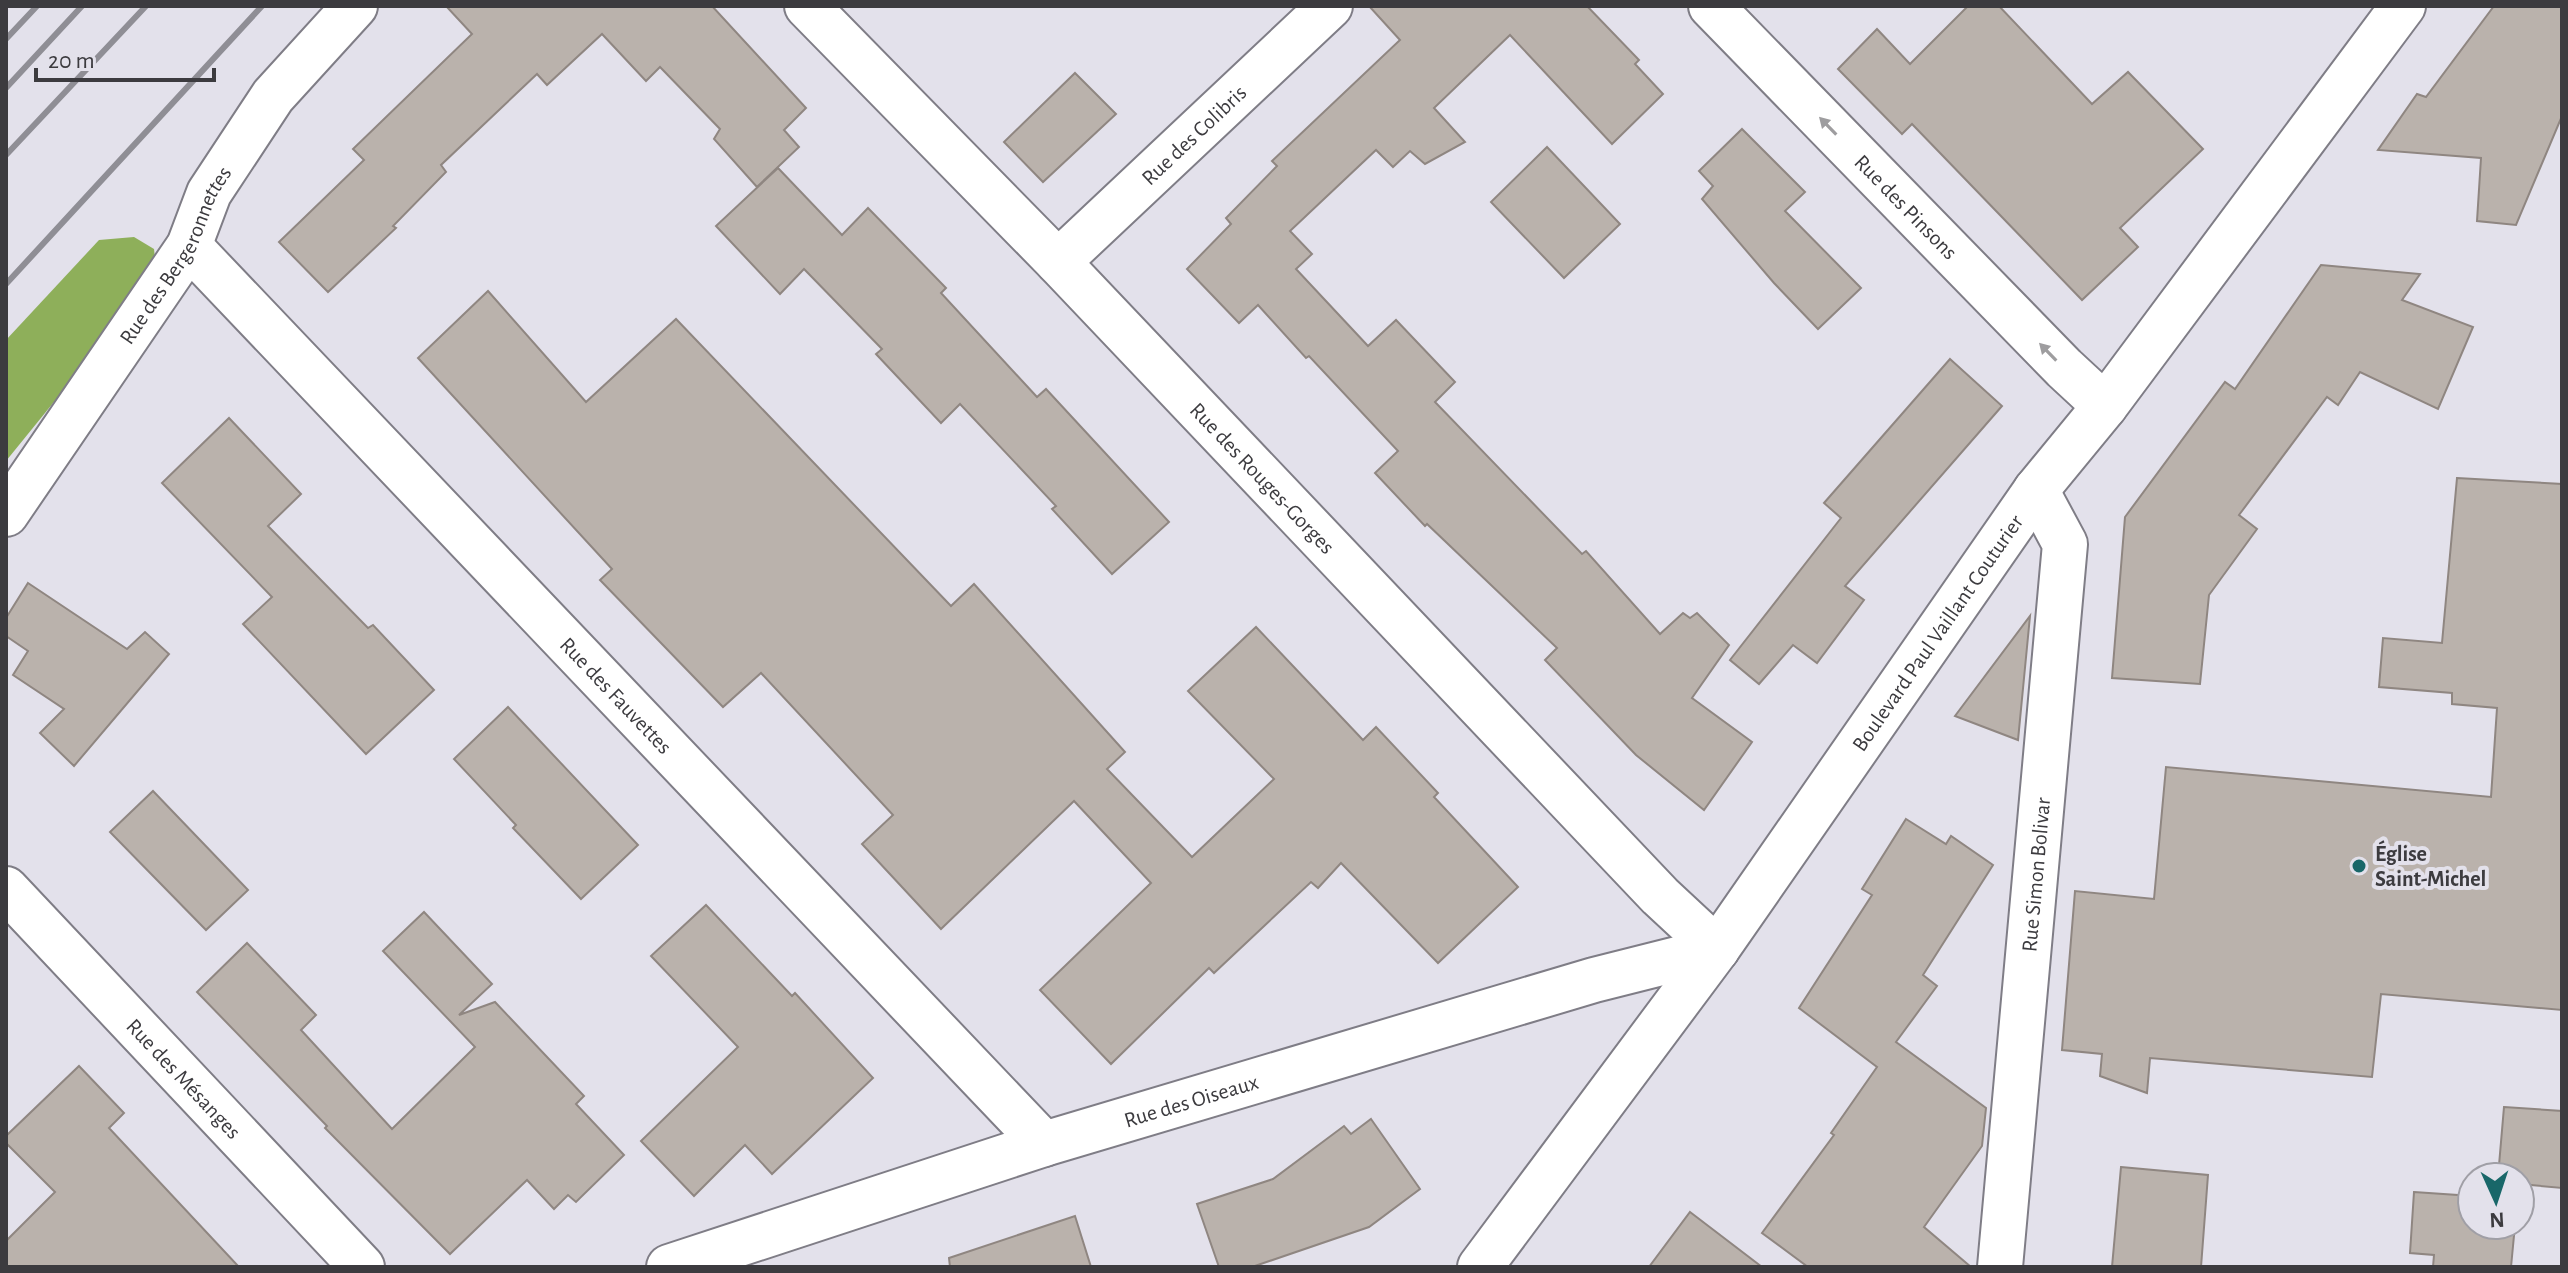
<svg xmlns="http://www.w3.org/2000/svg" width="2568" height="1273" font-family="'Alegreya Sans',sans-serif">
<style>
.forest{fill:#8eaf5a}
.building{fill:#bab2ac;stroke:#8f8681;stroke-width:2}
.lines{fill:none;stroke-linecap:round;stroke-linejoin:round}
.minor-casing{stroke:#7f7d86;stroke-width:48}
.minor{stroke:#fff;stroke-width:44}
.rail{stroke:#8f8e95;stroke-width:6}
.oneway{fill:#9e9d9f}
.poi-dot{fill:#196769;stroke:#e3e1eb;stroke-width:3}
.labels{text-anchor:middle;stroke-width:8;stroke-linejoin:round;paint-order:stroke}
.street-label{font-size:22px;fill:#3c3b3f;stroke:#e3e1eb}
.poi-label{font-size:22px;font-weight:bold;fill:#3c3b3f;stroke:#e3e1eb;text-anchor:start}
</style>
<rect width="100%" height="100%" fill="#e3e1eb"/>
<path class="forest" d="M134 237 154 249 157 275 6 461V340L99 240Z"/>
<g class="building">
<path d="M446 6H712L806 108 784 130 799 147 757 187 714 139 720 129 660 67 646 81 602 34 547 85 537 74 441 165 446 172 393 226 396 228 328 292 279 242 364 160 353 149 472 34Z"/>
<path d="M1369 6H1587L1639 60 1635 64 1663 94 1612 144 1510 35 1434 108 1465 142 1425 164 1410 151 1393 167 1376 150 1290 231 1312 254 1296 269 1368 346 1396 320 1455 382 1435 402 1582 554 1586 551 1660 634 1683 613 1690 618 1697 613 1729 645 1692 698 1752 742 1704 810 1636 755 1545 660 1557 648 1427 524 1425 526 1375 473 1398 451 1309 356 1306 358 1258 305 1239 323 1187 269 1231 224 1226 218 1277 166 1272 161 1400 40Z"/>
<path d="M1968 6H1999L2092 104 2128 72 2203 149 2120 228 2138 247 2082 300 1912 124 1902 134 1838 69 1877 29 1910 64Z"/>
<path d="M2494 6H2562V116L2516 225 2477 221 2481 158 2378 150 2417 94 2426 97Z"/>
<path d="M1075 73 1116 114 1043 182 1004 142Z"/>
<path d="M1742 129 1805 192 1785 211 1861 288 1818 329 1774 283 1702 199 1713 186 1699 171Z"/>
<path d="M1547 147 1620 224 1564 278 1491 202Z"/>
<path d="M778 168 842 235 868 208 946 288 941 293 1037 397 1046 389 1169 522 1112 574 1052 509 1056 506 960 404 941 423 876 354 882 349 804 269 780 294 716 226Z"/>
<path d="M2321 265 2420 274 2402 300 2473 327 2438 409 2360 372 2338 405 2327 397 2239 515 2257 529 2209 595 2200 684 2112 678 2125 517 2225 382 2235 389Z"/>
<path d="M488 291 586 402 676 319 951 606 974 584 1125 752 1107 769 1192 857 1274 779 1188 691 1256 627 1363 740 1376 727 1438 793 1434 797 1518 887 1438 963 1341 863 1318 888 1311 882 1214 973 1209 968 1111 1064 1040 990 1151 883 1074 801 941 929 862 844 893 815 761 673 723 707 600 580 612 569 418 358Z"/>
<path d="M1950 359 2002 406 1845 586 1864 600 1817 663 1793 645 1759 684 1730 660 1841 518 1824 503Z"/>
<path d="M229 418 301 494 268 526 368 628 373 625 434 690 366 754 243 624 272 597 162 483Z"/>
<path d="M2457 478 2562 484V1010L2381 994 2372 1077 2150 1058 2147 1093 2100 1076 2102 1054 2062 1050 2075 891 2154 899 2166 767 2491 797 2497 708 2452 704V693L2379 687 2383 638 2442 643Z"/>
<path d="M28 583 127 649 145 632 169 654 74 766 40 733 64 709 13 675 28 651 6 636V618Z"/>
<path d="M2030 616 2018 740 1955 716Z"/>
<path d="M508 707 638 845 581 899 513 828 516 825 454 759Z"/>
<path d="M153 791 248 890 206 930 110 832Z"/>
<path d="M1906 819 1946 844 1951 836 1993 865 1923 975 1937 986 1896 1042 1986 1108 1982 1146 1924 1227 1971 1267H1808L1762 1233 1834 1135 1831 1133 1877 1067 1799 1008 1872 895 1862 889Z"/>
<path d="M706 905 792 996 795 993 873 1078 772 1174 745 1145 694 1196 641 1141 738 1047 651 956Z"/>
<path d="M424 912 492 984 459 1015 495 1002 584 1096 576 1104 624 1155 576 1202 568 1195 554 1209 527 1180 450 1254 325 1128 327 1126 197 992 247 943 316 1015 301 1030 392 1129 475 1047 383 951Z"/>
<path d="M79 1066 124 1113 109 1128 239 1267H6V1241L55 1192 6 1143V1136Z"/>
<path d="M2504 1107 2562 1111V1188L2520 1184V1177H2498Z"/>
<path d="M1371 1119 1420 1189 1369 1227 1252 1267H1219L1197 1204 1273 1179 1344 1126 1351 1134Z"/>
<path d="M2121 1167 2208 1175 2201 1267H2112Z"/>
<path d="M2414 1192 2472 1196V1225H2515L2511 1267H2433L2434 1255 2410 1253Z"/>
<path d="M1690 1212 1762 1267H1649Z"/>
<path d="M1075 1216 1091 1267H950L949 1258Z"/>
</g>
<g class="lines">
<defs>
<g id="minor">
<path id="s1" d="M807 6 1058 262 1660 896 1717 949"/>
<path id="s2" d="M1711 6 2064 368 2105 406"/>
<path id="s3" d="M189 246 1044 1144"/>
<path id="s4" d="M1058 262 1330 6"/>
<path id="s5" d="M6 514 189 246 209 193 273 96 355 6"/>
<path id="s6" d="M6 889 362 1267"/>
<path id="s7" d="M669 1267 1044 1144 1594 980 1717 949"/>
<path id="s8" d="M1480 1267 1717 949 2036 490 2105 406 2403 6"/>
<path id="s9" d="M2000 1267 2065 544 2036 490"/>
</g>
</defs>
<use href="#minor" class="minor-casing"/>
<use href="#minor" class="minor"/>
<g class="rail">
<path d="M6 39 37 6"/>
<path d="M6 88 82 6"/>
<path d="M6 155 146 6"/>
<path d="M6 284 262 6"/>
</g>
</g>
<defs><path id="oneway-solid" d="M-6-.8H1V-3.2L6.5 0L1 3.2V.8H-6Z" transform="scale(2)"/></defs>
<g class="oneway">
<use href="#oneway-solid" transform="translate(1828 126) rotate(-134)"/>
<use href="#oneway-solid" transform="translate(2048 352) rotate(-134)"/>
</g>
<circle class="poi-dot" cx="2359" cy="866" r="8"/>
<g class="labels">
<g class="street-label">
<text dy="8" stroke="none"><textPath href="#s4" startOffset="186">Rue des Colibris</textPath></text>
<text dy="8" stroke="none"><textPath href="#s2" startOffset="280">Rue des Pinsons</textPath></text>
<text dy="8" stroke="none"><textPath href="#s5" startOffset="310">Rue des Bergeronnettes</textPath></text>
<text dy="8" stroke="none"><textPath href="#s1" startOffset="656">Rue des Rouges-Gorges</textPath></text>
<text dy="8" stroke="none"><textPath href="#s8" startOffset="782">Boulevard Paul Vaillant Couturier</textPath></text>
<text dy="8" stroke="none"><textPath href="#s3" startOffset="620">Rue des Fauvettes</textPath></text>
<text dy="8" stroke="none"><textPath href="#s9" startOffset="394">Rue Simon Bolivar</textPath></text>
<text dy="8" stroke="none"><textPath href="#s6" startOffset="260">Rue des Mésanges</textPath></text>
<text dy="8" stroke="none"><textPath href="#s7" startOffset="548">Rue des Oiseaux</textPath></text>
</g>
<g class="poi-label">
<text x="2375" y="861">Église<tspan x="2375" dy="25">Saint-Michel</tspan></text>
</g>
</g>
<rect width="2568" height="1273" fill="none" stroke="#3c3b3f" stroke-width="16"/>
<g transform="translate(2496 1201) rotate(177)"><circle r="38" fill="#e3e1eb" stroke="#a09fa6" stroke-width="2"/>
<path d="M0-6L14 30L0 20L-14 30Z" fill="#196769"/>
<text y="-12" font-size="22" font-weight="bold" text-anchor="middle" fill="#3c3b3f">N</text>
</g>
<path d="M36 68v12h178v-12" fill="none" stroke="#3c3b3f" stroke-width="4"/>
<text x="48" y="68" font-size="24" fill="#3c3b3f" stroke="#e3e1eb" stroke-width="6" paint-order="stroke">20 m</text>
</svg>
